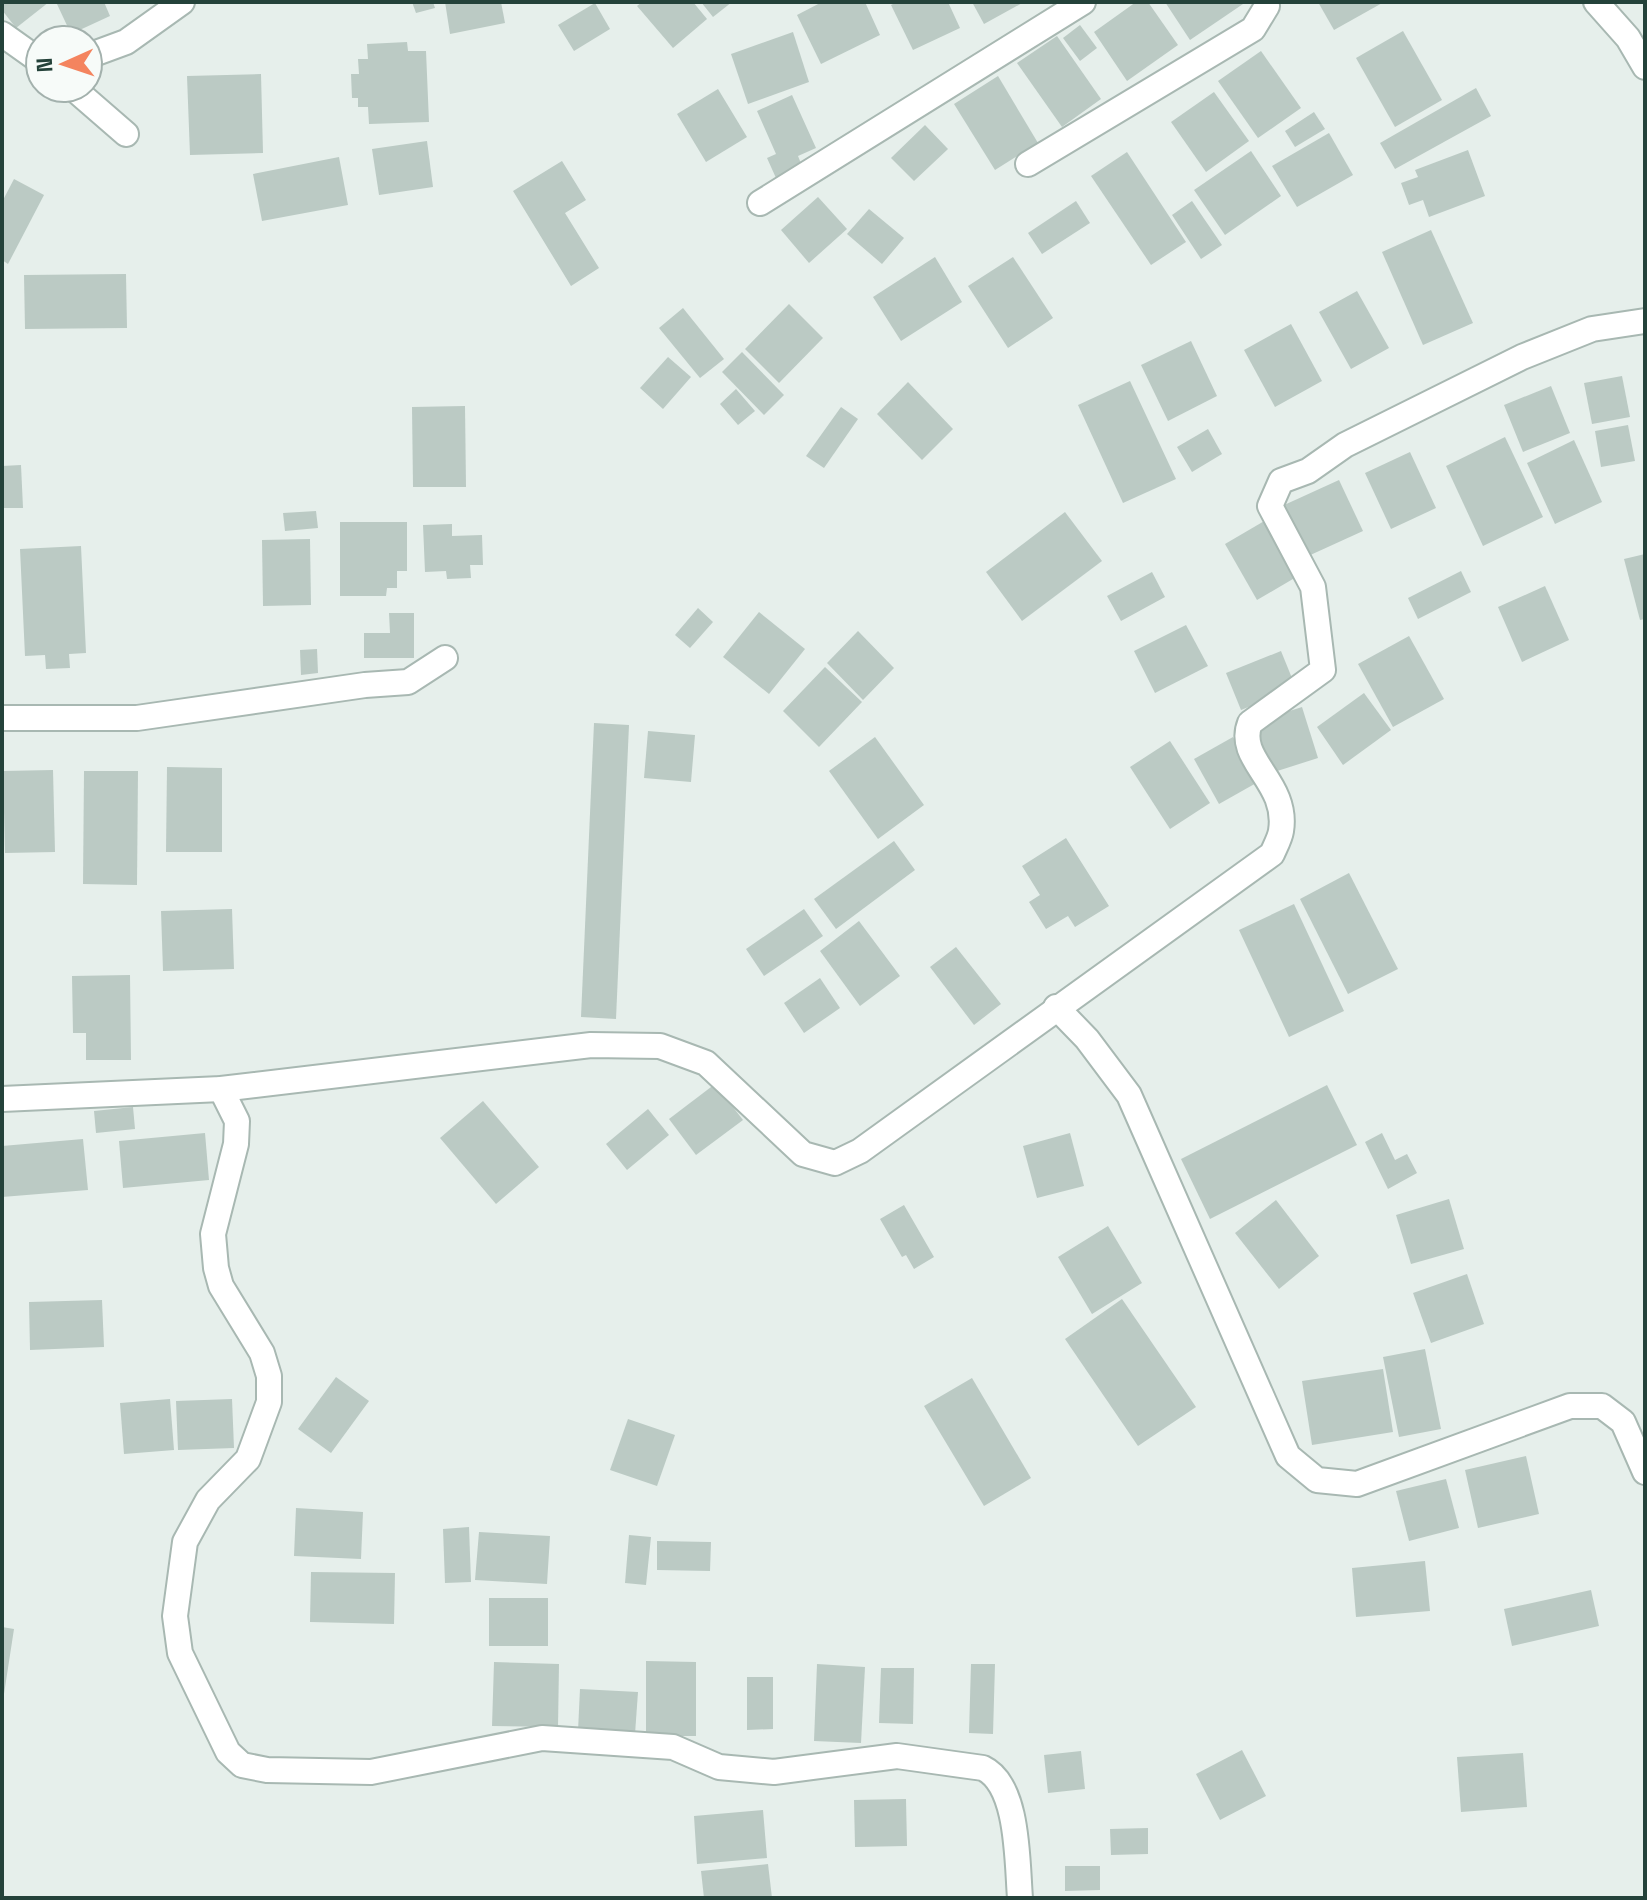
<svg xmlns="http://www.w3.org/2000/svg" width="1647" height="1900" font-family="'Space Grotesk',sans-serif">
<style>
.building{fill:#bbcac4}
.lines{fill:none;stroke-linecap:round;stroke-linejoin:round}
.minor-casing{stroke:#a8b8b2;stroke-width:28}
.minor{stroke:#fff;stroke-width:24}
</style>
<rect width="100%" height="100%" fill="#e6efeb"/>
<g class="building">
<path d="M2 2H49L16 28 2 10Z"/>
<path d="M56 2H104L110 16 71 34Z"/>
<path d="M412 2H433L435 8 416 13Z"/>
<path d="M445 2H501L505 23 450 34Z"/>
<path d="M642 2H693L707 19 673 48 637 6Z"/>
<path d="M701 2H732L713 17Z"/>
<path d="M822 2H865L880 35 821 64 797 15Z"/>
<path d="M897 2H948L960 28 913 50 891 5Z"/>
<path d="M972 2H1024L984 24Z"/>
<path d="M1136 2H1148L1178 45 1127 81 1094 32Z"/>
<path d="M1165 2H1242L1243 4 1190 40Z"/>
<path d="M1318 2H1384L1334 30Z"/>
<path d="M595 3 610 29 574 51 558 25Z"/>
<path d="M1080 25 1097 48 1080 61 1063 38Z"/>
<path d="M1403 31 1442 100 1395 127 1356 58Z"/>
<path d="M793 32 809 82 748 104 731 54Z"/>
<path d="M1057 36 1101 99 1062 127 1017 63Z"/>
<path d="M407 42 408 51H426L429 122 369 124 368 107H358V98H352L351 74H359L358 59H368L367 44Z"/>
<path d="M1261 51 1301 108 1258 138 1218 81Z"/>
<path d="M261 74 263 153 190 155 187 76Z"/>
<path d="M998 76 1038 143 995 170 954 104Z"/>
<path d="M1476 88 1491 116 1395 169 1380 143Z"/>
<path d="M718 89 747 137 706 162 677 114Z"/>
<path d="M1214 92 1249 141 1206 172 1171 122Z"/>
<path d="M792 95 816 148 798 156 802 166 776 178 767 158 776 154 757 111Z"/>
<path d="M1314 112 1325 129 1295 147 1285 131Z"/>
<path d="M925 125 948 149 914 181 891 158Z"/>
<path d="M1329 133 1353 175 1297 207 1272 166Z"/>
<path d="M427 141 433 187 379 195 372 149Z"/>
<path d="M1468 150 1485 196 1429 217 1423 200 1409 205 1401 183 1418 177 1415 170Z"/>
<path d="M1251 151 1281 196 1225 235 1194 190Z"/>
<path d="M1127 152 1186 242 1151 265 1091 176Z"/>
<path d="M339 157 348 205 262 221 253 174Z"/>
<path d="M562 161 586 200 565 213 599 268 571 286 513 191Z"/>
<path d="M14 179 44 195 8 264 2 260V202Z"/>
<path d="M818 197 847 229 809 263 781 230Z"/>
<path d="M1076 201 1090 223 1042 254 1028 233Z"/>
<path d="M1192 201 1222 245 1201 259 1172 215Z"/>
<path d="M869 209 904 238 882 264 847 234Z"/>
<path d="M1431 230 1473 323 1423 345 1382 252Z"/>
<path d="M935 257 962 302 901 341 873 297Z"/>
<path d="M1013 257 1053 318 1008 348 968 286Z"/>
<path d="M126 274 127 328 25 329 24 275Z"/>
<path d="M1357 291 1389 348 1351 369 1319 312Z"/>
<path d="M789 304 823 338 779 383 745 349Z"/>
<path d="M683 308 724 359 700 378 659 328Z"/>
<path d="M1291 324 1322 381 1275 407 1244 350Z"/>
<path d="M1191 341 1217 396 1168 421 1141 365Z"/>
<path d="M742 352 784 395 764 415 722 372Z"/>
<path d="M668 357 691 377 663 409 640 388Z"/>
<path d="M1622 376 1630 417 1592 424 1584 383Z"/>
<path d="M1130 381 1176 479 1123 503 1078 405Z"/>
<path d="M908 382 953 429 922 460 877 414Z"/>
<path d="M1551 386 1570 433 1523 452 1504 405Z"/>
<path d="M736 389 755 411 738 425 720 404Z"/>
<path d="M465 406 466 487H413L412 407Z"/>
<path d="M841 407 858 419 824 468 806 456Z"/>
<path d="M1628 425 1635 461 1601 467 1595 431Z"/>
<path d="M1208 429 1222 454 1192 472 1177 447Z"/>
<path d="M1505 437 1543 517 1483 546 1446 466Z"/>
<path d="M1574 440 1602 502 1555 524 1527 463Z"/>
<path d="M1410 452 1436 508 1391 529 1365 473Z"/>
<path d="M21 465 23 508H2V466Z"/>
<path d="M1339 480 1363 531 1306 557 1282 506Z"/>
<path d="M316 511 318 528 285 531 283 513Z"/>
<path d="M1065 512 1102 561 1022 621 986 572Z"/>
<path d="M1266 520 1298 576 1257 600 1225 544Z"/>
<path d="M340 522H407V571H397V588H387L386 596H340Z"/>
<path d="M452 524V536L482 535 483 565H470L471 578 447 579 446 571 425 572 423 525Z"/>
<path d="M310 539 311 605 263 606 262 540Z"/>
<path d="M81 546 86 653 69 654 70 668 46 669 45 655 25 656 20 549Z"/>
<path d="M1645 554V619L1640 620 1624 559Z"/>
<path d="M1461 571 1471 592 1418 619 1408 598Z"/>
<path d="M1152 572 1165 597 1121 621 1107 596Z"/>
<path d="M1545 586 1569 640 1522 662 1498 607Z"/>
<path d="M698 608 713 622 690 648 675 635Z"/>
<path d="M759 612 805 649 769 694 723 657Z"/>
<path d="M389 613H414V658H364V633H390Z"/>
<path d="M1186 625 1208 666 1155 693 1134 651Z"/>
<path d="M858 631 894 668 863 700 827 663Z"/>
<path d="M1409 636 1444 699 1393 727 1358 664Z"/>
<path d="M317 649 318 673 301 675 300 650Z"/>
<path d="M1281 651 1296 688 1241 710 1226 673Z"/>
<path d="M825 667 862 702 819 747 783 711Z"/>
<path d="M1364 693 1391 730 1343 765 1317 727Z"/>
<path d="M1302 707 1318 758 1271 773 1255 722Z"/>
<path d="M594 723 629 725 616 1019 581 1017Z"/>
<path d="M648 731 695 735 691 782 644 778Z"/>
<path d="M875 737 924 805 878 839 829 771Z"/>
<path d="M1233 737 1258 782 1219 804 1194 759Z"/>
<path d="M1170 741 1210 803 1170 829 1130 767Z"/>
<path d="M167 767 222 768V852H166Z"/>
<path d="M53 770 55 852 5 853 3 771Z"/>
<path d="M84 771H138L137 885 83 884Z"/>
<path d="M1066 838 1109 906 1075 927 1068 916 1046 929 1029 902 1040 895 1022 866Z"/>
<path d="M894 841 915 870 836 929 814 899Z"/>
<path d="M1349 873 1398 969 1348 994 1300 899Z"/>
<path d="M1294 904 1344 1011 1289 1037 1239 930Z"/>
<path d="M232 909 234 969 163 971 161 911Z"/>
<path d="M804 909 823 936 764 976 746 949Z"/>
<path d="M859 921 900 976 860 1006 820 951Z"/>
<path d="M956 947 1001 1004 974 1025 930 967Z"/>
<path d="M130 975 131 1060H86V1033H73L72 976Z"/>
<path d="M820 978 840 1008 804 1033 784 1003Z"/>
<path d="M715 1084 743 1120 696 1155 669 1119Z"/>
<path d="M1327 1085 1357 1145 1210 1219 1181 1159Z"/>
<path d="M483 1101 539 1167 496 1204 440 1138Z"/>
<path d="M133 1107 135 1129 96 1133 94 1111Z"/>
<path d="M648 1109 669 1135 627 1170 606 1144Z"/>
<path d="M205 1133 209 1180 123 1188 119 1141Z"/>
<path d="M1070 1133 1084 1186 1037 1198 1023 1146Z"/>
<path d="M1382 1133 1395 1160 1407 1154 1417 1173 1388 1189 1365 1142Z"/>
<path d="M83 1139 88 1190 2 1197V1146Z"/>
<path d="M1449 1199 1464 1249 1411 1264 1396 1215Z"/>
<path d="M1276 1200 1319 1256 1279 1289 1235 1233Z"/>
<path d="M904 1205 934 1257 914 1269 906 1255 902 1257 880 1219Z"/>
<path d="M1108 1226 1142 1283 1092 1314 1058 1257Z"/>
<path d="M1467 1274 1484 1324 1431 1343 1413 1293Z"/>
<path d="M1122 1299 1196 1407 1138 1446 1065 1339Z"/>
<path d="M102 1300 104 1347 30 1350 29 1302Z"/>
<path d="M1425 1349 1441 1429 1399 1437 1383 1357Z"/>
<path d="M1383 1369 1393 1432 1312 1445 1302 1381Z"/>
<path d="M336 1377 369 1401 331 1453 298 1429Z"/>
<path d="M972 1378 1031 1478 984 1506 924 1406Z"/>
<path d="M170 1399 174 1450 124 1454 120 1403Z"/>
<path d="M232 1399 234 1448 178 1450 176 1401Z"/>
<path d="M628 1419 675 1435 657 1486 610 1470Z"/>
<path d="M1526 1456 1539 1514 1478 1528 1465 1470Z"/>
<path d="M1446 1479 1459 1528 1409 1541 1396 1491Z"/>
<path d="M296 1508 363 1512 361 1559 294 1556Z"/>
<path d="M469 1527 471 1582 445 1583 443 1529Z"/>
<path d="M479 1532 550 1536 547 1584 475 1580Z"/>
<path d="M629 1535 651 1537 646 1585 625 1583Z"/>
<path d="M657 1541 711 1542 710 1571 657 1570Z"/>
<path d="M1425 1561 1430 1611 1356 1617 1352 1568Z"/>
<path d="M311 1572 395 1573 394 1624 310 1622Z"/>
<path d="M1591 1590 1599 1626 1512 1646 1504 1609Z"/>
<rect x="489" y="1598" width="59" height="48"/>
<path d="M2 1627 14 1629 4 1694H2Z"/>
<path d="M646 1661 696 1662V1736H646Z"/>
<path d="M494 1662 559 1664 558 1727 492 1726Z"/>
<path d="M817 1664 865 1667 861 1743 814 1741Z"/>
<path d="M971 1664H995L993 1734 969 1733Z"/>
<path d="M881 1668H914L913 1724 879 1723Z"/>
<path d="M747 1677H773V1729L747 1730Z"/>
<path d="M580 1689 638 1692 635 1734 578 1731Z"/>
<path d="M1242 1750 1266 1796 1220 1820 1196 1774Z"/>
<path d="M1081 1751 1085 1789 1048 1793 1044 1755Z"/>
<path d="M1523 1753 1527 1807 1461 1812 1457 1757Z"/>
<path d="M906 1799 907 1846 855 1847 854 1800Z"/>
<path d="M763 1810 767 1858 697 1864 694 1816Z"/>
<path d="M1148 1828V1854L1111 1855 1110 1829Z"/>
<path d="M768 1864 772 1898H704L701 1871Z"/>
<path d="M1065 1866H1100V1890L1065 1891Z"/>
</g>
<g class="lines">
<defs>
<g id="minor">
<path d="M1596 2 1628 38 1645 67"/>
<path d="M2 34 40 61"/>
<path d="M88 56 126 42 182 2"/>
<path d="M73 88 126 134"/>
<path d="M1028 164 1253 29 1267 6 1266 2"/>
<path d="M760 203 1083 2"/>
<path d="M2 718H137L365 685 408 682 445 658"/>
<path d="M1056 1007 1087 1039 1129 1095 1288 1456 1317 1480 1357 1484 1570 1406H1602L1623 1422 1645 1472"/>
<path d="M221 1089 237 1121 236 1144 213 1234 216 1268 221 1286 262 1353 269 1376V1402L248 1459 208 1500 185 1542 175 1616 180 1653 228 1752 242 1765 267 1770 371 1772 542 1738 673 1747 719 1767 774 1772 897 1756 983 1768C1019 1785 1017 1862 1020 1898"/>
<path d="M2 1099 221 1089 591 1045 660 1046 706 1063 803 1154 835 1163 860 1151 1272 854C1275 847 1280 838 1281 831 1289 782 1235 760 1250 723L1323 670 1313 587 1270 506 1281 481 1308 471 1345 445 1522 357 1592 329 1645 321"/>
</g>
</defs>
<use href="#minor" class="minor-casing"/>
<use href="#minor" class="minor"/>
</g>
<rect width="1647" height="1900" fill="none" stroke="#24423a" stroke-width="8"/>
<g transform="translate(64 64) rotate(267)"><circle r="38" fill="#f7fbf9" stroke="#a3b1ad" stroke-width="2"/>
<path d="M0-6L14 30L0 20L-14 30Z" fill="#f4845f"/>
<text y="-12" font-size="22" font-weight="bold" text-anchor="middle" fill="#24423a">N</text>
</g>
</svg>
